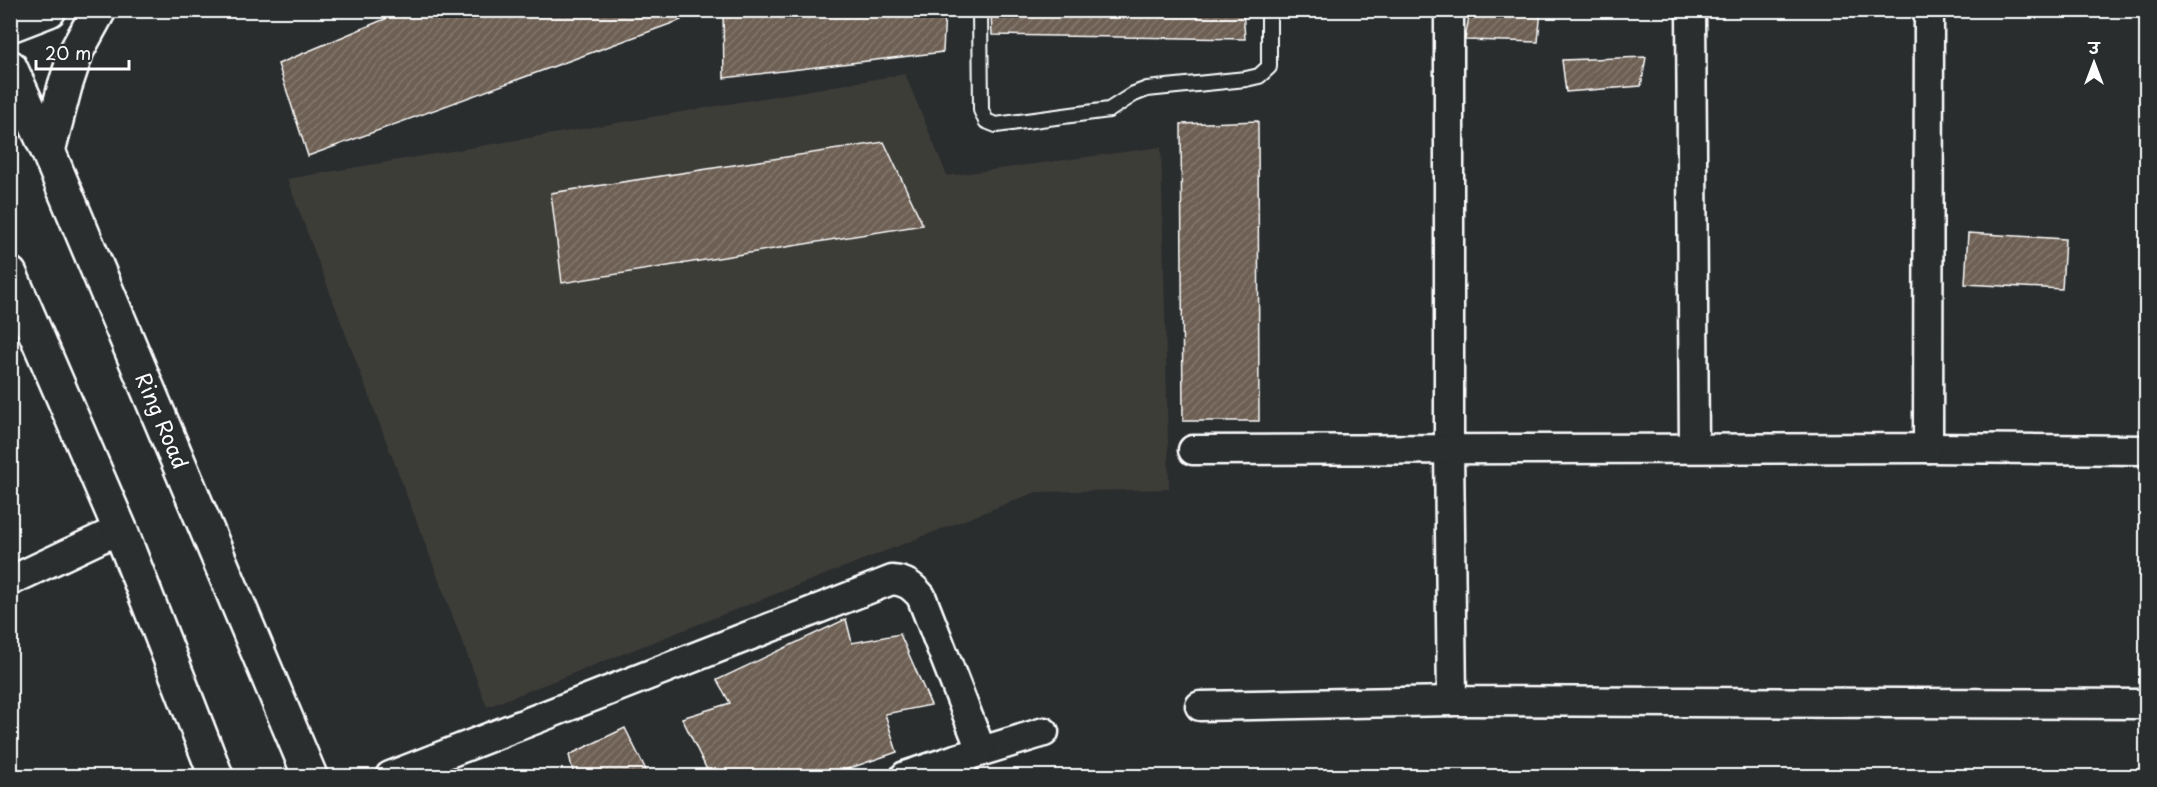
<svg xmlns="http://www.w3.org/2000/svg" width="2157" height="787" font-family="'Playpen Sans','Playpen Sans Deva',sans-serif">
<style>
.built{fill:#3e3c39}
.building{fill:url(#building-hatch);stroke:#fff;stroke-width:1.5}
.lines{fill:none;stroke-linecap:round;stroke-linejoin:round}
.lane-casing{stroke:#fff;stroke-width:18}
.street-casing{stroke:#fff;stroke-width:33}
.secondary-casing{stroke:#fff;stroke-width:38}
.lane{stroke:#2a2d2e;stroke-width:14}
.street{stroke:#2a2d2e;stroke-width:28}
.secondary{stroke:#2a2d2e;stroke-width:33}
.labels{text-anchor:middle;stroke-width:4.5;stroke-linejoin:round;paint-order:stroke}
.street-label{font-size:21px;fill:#fff;stroke:#2a2d2e}
</style>
<defs>
<pattern id="building-hatch" width="6" height="6" patternUnits="userSpaceOnUse" patternTransform="scale(1.5)"><rect width="6" height="6" fill="#6d5f53"/><path d="M-1 1l2-2M0 6l6-6M5 7l2-2" fill="none" stroke="#83776d"/></pattern>
</defs>
<rect width="100%" height="100%" fill="#2a2d2e"/>
<filter id="ink" filterUnits="userSpaceOnUse"><feTurbulence type="fractalNoise" baseFrequency=".0167" numOctaves="2"/><feDisplacementMap in="SourceGraphic" scale="12" xChannelSelector="R" yChannelSelector="G"/><feConvolveMatrix kernelMatrix="1 2 1 2 8 2 1 2 1" color-interpolation-filters="sRGB"/></filter>
<g filter="url(#ink)">
<path class="built" d="M905 74 947 176 1161 147 1169 489 1036 492 487 707 287 179Z"/>
<g class="building">
<path d="M406 10H679L681 20 308 156 278 64Z"/>
<path d="M723 10H945L943 52 724 78Z"/>
<path d="M991 10H1243L1245 39 992 35Z"/>
<path d="M1281 10H1384V12L1280 15Z"/>
<path d="M1470 10H1541L1538 42 1465 40Z"/>
<path d="M1568 10H1656V12L1568 13Z"/>
<path d="M1646 57 1641 86 1566 92 1562 60Z"/>
<path d="M1258 121 1259 421H1183L1181 124Z"/>
<path d="M884 142 923 225 562 283 551 193Z"/>
<path d="M1968 233 2065 239 2062 289 1965 284Z"/>
<path d="M846 619 852 643 900 634 931 705 885 714 897 752 827 776H710L682 718 730 703 717 680Z"/>
<path d="M625 728 649 776H574L569 755Z"/>
</g>
<g class="lines">
<defs>
<path id="lane" d="M980 10 981 110 986 121 996 125 1109 110 1134 94 1147 89 1246 79 1259 76 1269 67V10"/>
<g id="street">
<path d="M1449 10V449L1452 701 2146 704"/>
<path d="M1691 10 1694 447"/>
<path d="M1928 448 2146 450"/>
<path d="M1193 450 1928 448 1929 10"/>
<path d="M10 581 120 529"/>
<path d="M1200 706 1452 701"/>
<path d="M956 759 1044 732"/>
<path d="M390 776 892 580C906 581 912 586 921 596L981 750"/>
<path d="M905 776 956 759 963 776"/>
</g>
<g id="secondary">
<path d="M10 25 49 10"/>
<path d="M10 67 48 151 310 776"/>
<path d="M48 151 65 86 77 50 99 10"/>
<path d="M10 274 120 529 216 776"/>
</g>
</defs>
<use href="#lane" class="lane-casing"/>
<use href="#street" class="street-casing"/>
<use href="#secondary" class="secondary-casing"/>
<use href="#lane" class="lane"/>
<use href="#street" class="street"/>
<use href="#secondary" class="secondary"/>
</g>
</g>
<g class="labels">
<g class="street-label">
<text transform="translate(161 421) rotate(67)" y="7">Ring Road</text>
</g>
</g>
<rect width="2157" height="787" fill="none" stroke="#2a2d2e" stroke-width="36"/>
<rect x="18" y="18" width="2121" height="751" fill="none" stroke="#fff" stroke-width="2" filter="url(#ink)"/>
<g transform="translate(2094 63)" stroke="#2a2d2e" stroke-width="4.5" paint-order="stroke">
<path d="M0-4.5L10 22L0 15L-10 22Z" fill="#ffffff"/>
<text y="-9" font-size="16" font-weight="bold" text-anchor="middle" fill="#ffffff">उ</text>
</g>
<path d="M36 60v9h93v-9" fill="none" stroke="#ffffff" stroke-width="3"/>
<text x="45" y="60" font-size="18" fill="#ffffff" stroke="#2a2d2e" stroke-width="4.5" paint-order="stroke">20 m</text>
</svg>
